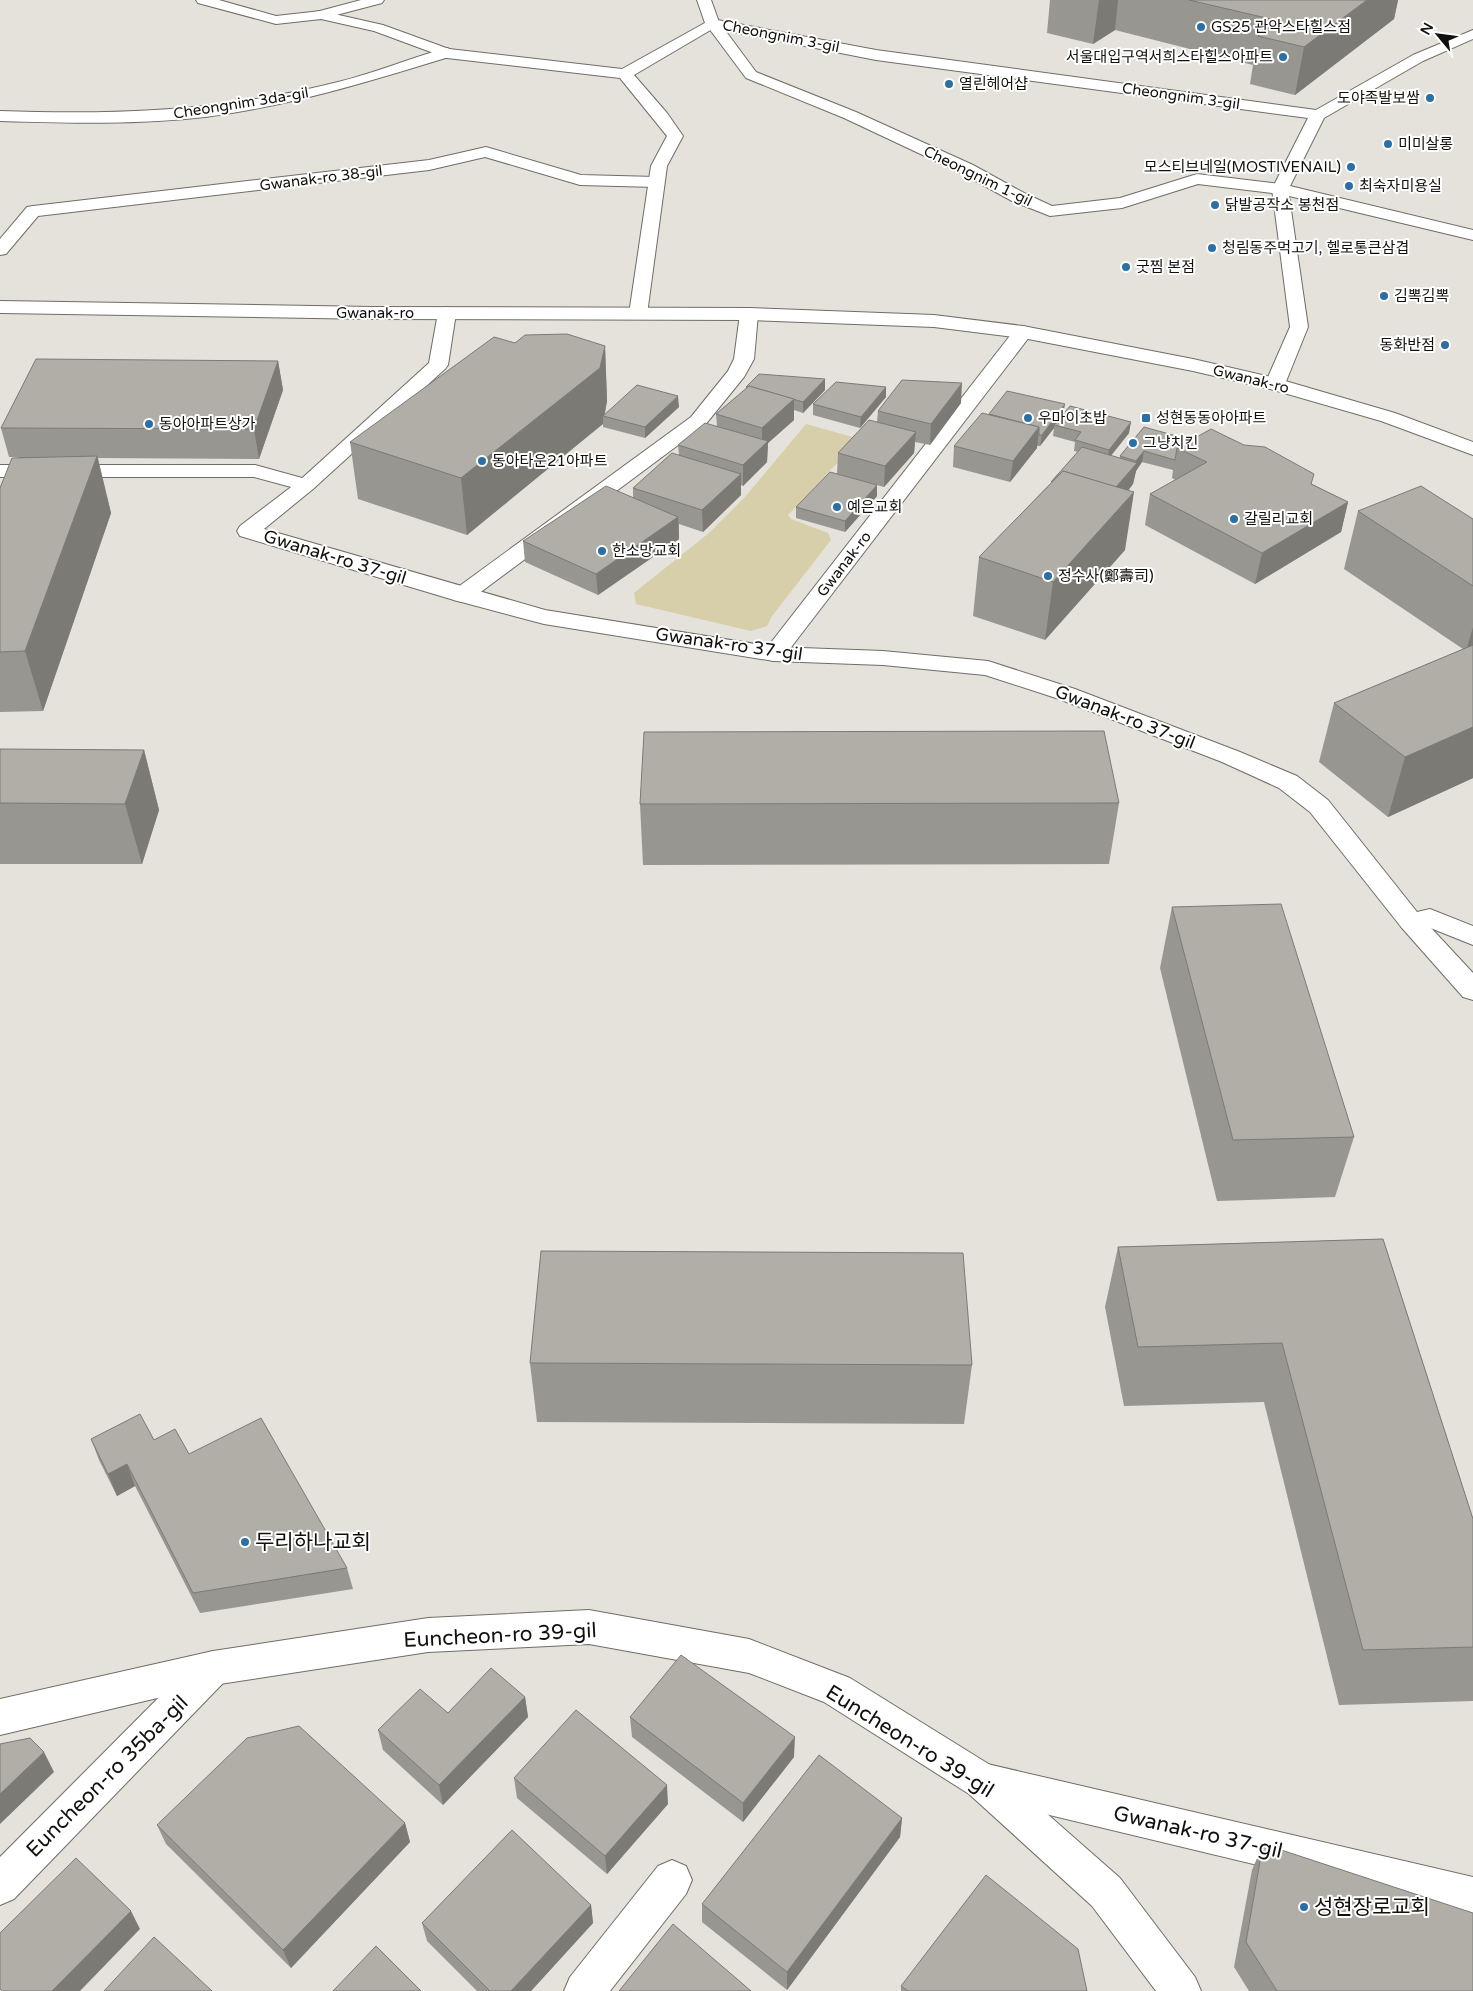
<svg xmlns="http://www.w3.org/2000/svg" width="1473" height="1991" font-family="'Varela Round','Noto Sans KR',sans-serif">
<style>
.green{fill:#d7ceaa}
.lines{fill:none;stroke-linecap:round;stroke-linejoin:round}
.service-casing{stroke:#6f6d66;stroke-width:2}
.minor-casing{stroke:#6f6d66;stroke-width:2}
.primary-casing{stroke:#6f6d66;stroke-width:2}
.service{fill:#fff;fill-rule:evenodd}
.minor{fill:#fff;fill-rule:evenodd}
.primary{fill:#fff;fill-rule:evenodd}
.wall{fill:#979690}
.shaded-wall{fill:#7b7a75}
.building{fill:#b0aea7;stroke:#7b7a75}
.poi-dot{fill:#2c6fa4;stroke:#fff;stroke-width:2}
.labels{text-anchor:middle;stroke-width:4;stroke-linejoin:round;paint-order:stroke}
.far-poi-label{font-size:15px;fill:#11100d;stroke:#fff;text-anchor:start}
.far-street-label{font-size:15px;fill:#11100d;stroke:#fff}
.street-label{font-size:18px;fill:#11100d;stroke:#fff}
.near-poi-label{font-size:21px;fill:#11100d;stroke:#fff;text-anchor:start}
.near-street-label{font-size:21px;fill:#11100d;stroke:#fff}
</style>
<rect width="100%" height="100%" fill="#e4e2da"/>
<path class="green" d="M806 424 860 439 788 515 791 519 828 533 831 540 772 616 767 626 751 631 636 604 634 593 709 533 745 497Z"/>
<g class="lines">
<defs>
<g id="service">
<path d="M361 0H384L382 3 321 19 314 15 316 12Z"/>
<path d="M697 0H711L719 22 756 72 856 112 973 165 1024 193 1052 206 1120 198 1197 174 1280 184 1286 185 1288 189 1286 193 1280 194 1198 184 1122 208 1050 216 1012 201 961 173 844 118 746 78 705 23Z"/>
<path d="M447 48 452 50 455 53 452 56C371 81 290 106 205 117 138 125 68 123 0 121V111C117 115 224 111 338 82 375 73 410 58 447 48Z"/>
<path d="M486 147 581 175 656 177 662 178 664 182 662 186 656 187 580 185 485 157 429 170 38 216 6 254 0 255V239L27 207 33 206 429 160Z"/>
<path d="M749 308 756 310 758 314 754 359 744 377 705 425 470 600 462 602 454 600 451 595 454 590 691 417 728 371 734 359 740 314 742 310Z"/>
<path d="M1023 326 1030 328 1032 332 1030 336 782 659 774 661 766 659 763 654 766 649 1016 328Z"/>
<path d="M0 465H255L313 481 316 485 313 489 306 491 254 477H0Z"/>
<path d="M1411 913 1420 916 1473 973V1000L1463 997 1402 928 1398 922 1402 916Z"/>
<path d="M213 1651 226 1656 231 1668 226 1680 14 1899 0 1905V1857L200 1656Z"/>
<path d="M983 1763 1473 1877V1917L983 1799 970 1794 964 1781 970 1768Z"/>
<path d="M672 1860 686 1866 692 1880 686 1894 610 1991H564L570 1977 658 1866Z"/>
</g>
<g id="minor">
<path d="M196 0H219L276 16 321 11 383 25 449 49 622 69 712 19 876 50 1316 110 1413 55 1473 30V39L1423 61 1324 118 1290 186 1473 230V240L1289 196 1308 327 1285 384 1282 388H1268L1265 384 1290 327 1272 189 1308 118 876 60 714 28 634 75 667 113 683 136 667 166 647 314 645 318H631L629 314 651 166 667 136 620 78 447 58 374 31 321 19 276 24 198 3Z"/>
<path d="M447 307 454 309 456 313 448 365 445 369 313 489 264 529 545 610 774 647 883 651 988 661 1075 689 1240 752 1297 776 1328 800 1417 912 1430 909 1473 926V945L1428 927 1411 931 1402 928 1310 812 1279 788 1222 762 1059 699 985 675 883 665 774 661 544 624 454 600 240 536 237 531 240 526 299 481 429 363 438 313 440 309Z"/>
<path d="M589 1610 749 1639 837 1673 850 1678 995 1768 1120 1878 1195 1977 1201 1991H1156L1092 1906 969 1794 824 1702 749 1673 589 1644 428 1652 213 1685 0 1735V1699L213 1651 428 1618Z"/>
</g>
<path id="primary" d="M0 301 373 307 749 308 934 315 1023 326 1193 359 1275 378 1395 413 1473 442V455L1381 421 1270 389 1193 371 1023 338 934 327 749 320 373 319 0 313Z"/>
</defs>
<use href="#service" class="service-casing"/>
<use href="#minor" class="minor-casing"/>
<use href="#primary" class="primary-casing"/>
<use href="#service" class="service"/>
<use href="#minor" class="minor"/>
<use href="#primary" class="primary"/>
</g>
<g class="wall">
<path d="M1050 0H1398L1394 19 1295 95 1250 84 1253 65 1115 30 1093 44 1047 33Z"/>
<path d="M515 343 605 346 607 401 605 414 679 407 645 438 603 427V423L467 535 358 499 350 442Z"/>
<path d="M278 361 283 390 259 459 98 458 111 513 43 711 0 712V488L18 457H9L1 428Z"/>
<path d="M746 387 825 390 803 413 794 410V420L768 443 767 462 743 486 741 485V495L703 532 679 524V539L598 595 525 562 523 541 633 498V488L679 455 678 445 717 426 716 414 746 389Z"/>
<path d="M886 387V397L860 428 813 415V404Z"/>
<path d="M961 403 930 445 915 442 914 453 884 487 837 474 838 453 877 422 878 411Z"/>
<path d="M989 414H1063L1129 433 1111 456 1120 458V456L1144 427 1312 484 1348 502 1341 532 1255 584 1145 525 1150 494 1176 480 1172 478 1173 470 1142 462 1136 471 1133 484 1128 491 1125 550 1045 640 973 616 979 557 1051 483 1078 452 1074 451 1075 442 1053 436 1054 428 1040 446H1037V448L1010 482 953 467 954 446Z"/>
<path d="M877 496 845 532 796 518V507Z"/>
<path d="M1358 511 1473 519V778L1388 817 1319 762 1334 703 1463 649 1344 569Z"/>
<path d="M0 749 144 750 159 810 142 864H0Z"/>
<path d="M1119 803 1109 864 643 865 640 804Z"/>
<path d="M1172 907 1354 1137 1335 1197 1217 1201 1160 968Z"/>
<path d="M1383 1239 1473 1519V1701L1339 1705 1264 1402 1124 1406 1105 1307 1118 1247Z"/>
<path d="M530 1363 972 1365 964 1424 537 1422Z"/>
<path d="M91 1439 154 1440 189 1454 347 1568 353 1589 200 1613 135 1486 117 1496 99 1460Z"/>
<path d="M525 1697 528 1717 443 1805 383 1750 378 1730Z"/>
<path d="M630 1717 794 1757 743 1822 632 1737Z"/>
<path d="M514 1778 668 1804 607 1874 517 1798Z"/>
<path d="M902 1818 900 1837 787 1990 702 1922V1904Z"/>
<path d="M405 1823 410 1842 291 1968 166 1844 157 1825Z"/>
<path d="M1263 1844 1473 1991H1249L1234 1967 1252 1870Z"/>
<path d="M591 1905 593 1923 531 1991H477L427 1941 422 1923Z"/>
<path d="M901 1986 1087 1991H901Z"/>
</g>
<g class="shaded-wall">
<path d="M1099 0H1118L1115 30 1093 44Z"/>
<path d="M1367 0H1398L1394 19 1295 95 1304 47Z"/>
<path d="M605 346 607 401 604 416H603V424L467 535 461 478Z"/>
<path d="M278 361 283 390 259 459 254 429Z"/>
<path d="M825 379V390L803 413V402Z"/>
<path d="M962 383 961 403 930 445 931 424Z"/>
<path d="M886 387V397L860 428 861 417Z"/>
<path d="M678 396 679 407 645 438V427Z"/>
<path d="M794 399V420L768 443 767 462 743 486V465L762 447V428Z"/>
<path d="M1065 404 1063 415 1054 425V428L1040 446 1042 435Z"/>
<path d="M1131 422 1129 433 1107 460 1109 450Z"/>
<path d="M1039 427 1037 448 1010 482 1013 461Z"/>
<path d="M916 432 914 453 884 487 885 466Z"/>
<path d="M1144 451 1142 462 1136 471 1133 484 1104 520 1107 498 1136 464V461Z"/>
<path d="M97 456 111 513 43 711 25 651Z"/>
<path d="M741 474V495L703 532 702 510Z"/>
<path d="M877 485V496L845 532V521Z"/>
<path d="M1134 492 1125 550 1045 640 1053 582Z"/>
<path d="M1348 502 1341 532 1255 584 1262 553Z"/>
<path d="M678 517 679 539 598 595 596 574Z"/>
<path d="M1473 627V648L1466 651Z"/>
<path d="M1473 727V778L1388 817 1405 757Z"/>
<path d="M144 750 159 810 142 864 125 804Z"/>
<path d="M127 1464 135 1486 117 1496 108 1474Z"/>
<path d="M525 1697 528 1717 443 1805 439 1785Z"/>
<path d="M795 1737 794 1757 743 1822V1803Z"/>
<path d="M44 1752 54 1772 0 1824V1794Z"/>
<path d="M667 1785 668 1804 607 1874 605 1856Z"/>
<path d="M902 1818 900 1837 787 1990V1972Z"/>
<path d="M405 1823 410 1842 291 1968 283 1950Z"/>
<path d="M591 1905 593 1923 531 1991H511Z"/>
<path d="M131 1911 140 1929 80 1991H52Z"/>
</g>
<g class="building">
<path d="M1189 0H1367L1304 47 1258 36 1279 21Z"/>
<path d="M567 334 605 346 600 368 461 478 350 442 494 337 515 343 525 335Z"/>
<path d="M36 359 278 361 254 429 1 428Z"/>
<path d="M759 374 825 379 803 402 749 386 748 387H746Z"/>
<path d="M902 380 962 383 931 424 878 411Z"/>
<path d="M836 382 886 387 861 417 813 404Z"/>
<path d="M637 385 678 396 645 427 603 416Z"/>
<path d="M749 386 794 399 762 428 716 414Z"/>
<path d="M1007 391 1065 404 1042 435H1039V427L989 414Z"/>
<path d="M1070 406 1131 422 1109 450 1075 440 1081 432 1054 425Z"/>
<path d="M982 413 1039 427 1013 461 954 446Z"/>
<path d="M869 420 916 432 885 466 838 453Z"/>
<path d="M705 423 768 441 743 465 678 445Z"/>
<path d="M1144 427 1191 440 1177 448 1175 460 1144 451 1136 461 1120 456Z"/>
<path d="M1211 429 1244 445 1265 447 1314 474 1311 484 1348 502 1262 553 1150 494 1207 462 1177 448Z"/>
<path d="M1082 447 1137 463 1116 487 1063 471 1051 482Z"/>
<path d="M672 453 741 474 702 510 633 488Z"/>
<path d="M97 456 25 651 0 652V488L12 458Z"/>
<path d="M1063 471 1134 492 1053 582 979 557Z"/>
<path d="M830 472 877 485 845 521 796 507Z"/>
<path d="M606 486 678 517 596 574 523 541Z"/>
<path d="M1421 486 1473 519V586L1358 511Z"/>
<path d="M1473 645V727L1405 757 1334 703Z"/>
<path d="M1104 731 1119 803 640 804 644 732Z"/>
<path d="M0 749 144 750 125 804 0 803Z"/>
<path d="M1281 904 1354 1137 1233 1140 1172 907Z"/>
<path d="M1383 1239 1473 1519V1647L1363 1650 1282 1343 1138 1347 1118 1247Z"/>
<path d="M541 1251 963 1253 972 1365 530 1363Z"/>
<path d="M140 1414 154 1440 175 1429 189 1454 261 1418 347 1568 193 1593 127 1464 108 1474 91 1439Z"/>
<path d="M681 1655 795 1737 743 1803 630 1717Z"/>
<path d="M491 1668 525 1697 439 1785 378 1730 420 1689 448 1713Z"/>
<path d="M576 1710 667 1785 605 1856 514 1778Z"/>
<path d="M299 1726 405 1823 283 1950 157 1825 247 1738Z"/>
<path d="M30 1738 44 1752 0 1794V1744Z"/>
<path d="M819 1755 902 1818 787 1972 702 1904Z"/>
<path d="M512 1830 591 1905 511 1991H490L422 1923Z"/>
<path d="M1263 1844 1473 1913V1991H1277L1246 1942Z"/>
<path d="M76 1858 131 1911 52 1991H2L0 1989V1933Z"/>
<path d="M986 1875 1078 1949 1087 1991H908L901 1986Z"/>
<path d="M673 1924 751 1991H619Z"/>
<path d="M154 1937 212 1991H104Z"/>
<path d="M376 1946 421 1991H333Z"/>
</g>
<g class="poi-dot">
<circle cx="1201" cy="27" r="5"/>
<circle cx="1283" cy="57" r="5"/>
<circle cx="949" cy="84" r="5"/>
<circle cx="1430" cy="98" r="5"/>
<circle cx="1388" cy="144" r="5"/>
<circle cx="1351" cy="167" r="5"/>
<circle cx="1349" cy="186" r="5"/>
<circle cx="1215" cy="205" r="5"/>
<circle cx="1212" cy="248" r="5"/>
<circle cx="1126" cy="267" r="5"/>
<circle cx="1384" cy="296" r="5"/>
<circle cx="1445" cy="345" r="5"/>
<circle cx="1028" cy="418" r="5"/>
<rect x="1141" y="413" width="10" height="10" rx="2.5"/>
<circle cx="149" cy="424" r="5"/>
<circle cx="1133" cy="443" r="5"/>
<circle cx="482" cy="461" r="5"/>
<circle cx="837" cy="507" r="5"/>
<circle cx="1234" cy="519" r="5"/>
<circle cx="602" cy="551" r="5"/>
<circle cx="1048" cy="576" r="5"/>
<circle cx="245" cy="1542" r="5"/>
<circle cx="1304" cy="1907" r="5"/>
</g>
<g class="labels">
<g class="far-poi-label">
<text x="1211" y="32">GS25 관악스타힐스점</text>
<text x="1273" y="62" text-anchor="end">서울대입구역서희스타힐스아파트</text>
<text x="959" y="89">열린헤어샵</text>
<text x="1420" y="103" text-anchor="end">도야족발보쌈</text>
<text x="1398" y="149">미미살롱</text>
<text x="1341" y="172" text-anchor="end">모스티브네일(MOSTIVENAIL)</text>
<text x="1359" y="191">최숙자미용실</text>
<text x="1225" y="210">닭발공작소 봉천점</text>
<text x="1222" y="253">청림동주먹고기, 헬로통큰삼겹</text>
<text x="1136" y="272">굿찜 본점</text>
<text x="1394" y="301">김뽁김뽁</text>
<text x="1435" y="350" text-anchor="end">동화반점</text>
<text x="1038" y="423">우마이초밥</text>
<text x="1156" y="423">성현동동아아파트</text>
<text x="159" y="429">동아아파트상가</text>
<text x="1143" y="448">그냥치킨</text>
<text x="492" y="466">동아타운21아파트</text>
<text x="847" y="512">예은교회</text>
<text x="1244" y="524">갈릴리교회</text>
<text x="612" y="556">한소망교회</text>
<text x="1058" y="581">정수사(鄭壽司)</text>
</g>
<g class="far-street-label">
<text transform="translate(781 36) rotate(11)" y="5">Cheongnim 3-gil</text>
<text transform="translate(1181 96) rotate(8)" y="5">Cheongnim 3-gil</text>
<text transform="translate(241 103) rotate(-9)" y="5">Cheongnim 3da-gil</text>
<text transform="translate(978 176) rotate(26)" y="5">Cheongnim 1-gil</text>
<text transform="translate(321 178) rotate(-7)" y="5">Gwanak-ro 38-gil</text>
<text x="375" y="318">Gwanak-ro</text>
<text transform="translate(1251 379) rotate(14)" y="5">Gwanak-ro</text>
<text transform="translate(844 564) rotate(-52)" y="5">Gwanak-ro</text>
</g>
<g class="street-label">
<text transform="translate(335 557) rotate(17)" y="6">Gwanak-ro 37-gil</text>
<text transform="translate(729 644) rotate(8)" y="6">Gwanak-ro 37-gil</text>
<text transform="translate(1125 717) rotate(21)" y="6">Gwanak-ro 37-gil</text>
</g>
<g class="near-poi-label">
<text x="255" y="1549">두리하나교회</text>
<text x="1314" y="1914">성현장로교회</text>
</g>
<g class="near-street-label">
<text transform="translate(500 1635) rotate(-3)" y="7">Euncheon-ro 39-gil</text>
<text transform="translate(910 1741) rotate(32)" y="7">Euncheon-ro 39-gil</text>
<text transform="translate(107 1776) rotate(-45)" y="7">Euncheon-ro 35ba-gil</text>
<text transform="translate(1198 1832) rotate(13)" y="7">Gwanak-ro 37-gil</text>
</g>
</g>
<g transform="translate(1438 35) rotate(299)" stroke="#ffffff" stroke-width="4" paint-order="stroke">
<path d="M0-4L9 19L0 12L-9 19Z" fill="#11100d"/>
<text y="-8" font-size="14" font-weight="bold" text-anchor="middle" fill="#11100d">N</text>
</g>
</svg>
